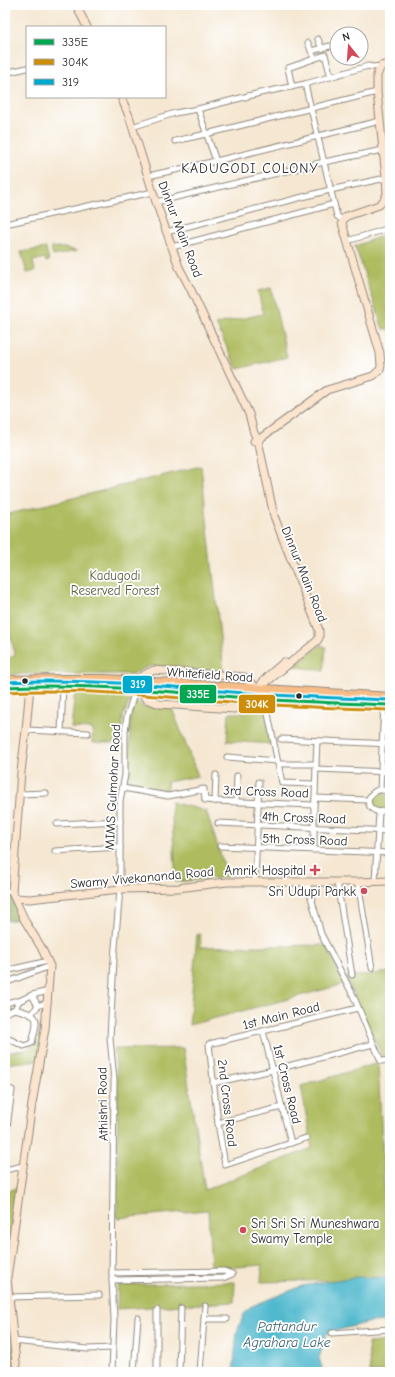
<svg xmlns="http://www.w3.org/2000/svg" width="395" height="1377" font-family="'Comic Neue',sans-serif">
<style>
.green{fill:#aebc5e;stroke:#6c7444}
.forest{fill:#8aa455;stroke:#5a6840}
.water{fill:#51b9ce;stroke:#3e727c}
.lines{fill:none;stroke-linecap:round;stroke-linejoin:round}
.street-casing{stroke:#90897e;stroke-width:7}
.secondary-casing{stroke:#90897e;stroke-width:9}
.primary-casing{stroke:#90897e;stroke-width:10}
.street{stroke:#fff;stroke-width:5}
.secondary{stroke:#fce5cf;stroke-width:7}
.primary{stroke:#f7bd88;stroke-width:8}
.bus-1-casing{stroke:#fff;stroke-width:6}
.bus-2-casing{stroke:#fff;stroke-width:6}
.bus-3-casing{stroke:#fff;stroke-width:6}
.bus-1{stroke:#00a651;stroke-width:3}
.bus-2{stroke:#ce8d09;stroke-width:3}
.bus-3{stroke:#00a9ce;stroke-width:3}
.bus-dot{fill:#2b2b2b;stroke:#fff;stroke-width:1.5}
.poi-dot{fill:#d1495b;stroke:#fff;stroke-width:1.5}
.labels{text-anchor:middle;stroke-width:3.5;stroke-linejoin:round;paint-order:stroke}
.street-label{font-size:13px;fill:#2b2b2b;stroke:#fff}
.park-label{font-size:13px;fill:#595e3d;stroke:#fff}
.poi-label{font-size:13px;fill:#2b2b2b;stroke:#fff;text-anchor:end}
.neighbourhood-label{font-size:14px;letter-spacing:1px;fill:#2b2b2b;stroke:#fff}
.water-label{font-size:14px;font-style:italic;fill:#3a646c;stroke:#fff}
.line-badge{stroke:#fff;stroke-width:1.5}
.badge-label{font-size:11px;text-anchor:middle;font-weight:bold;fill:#fff}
</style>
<rect width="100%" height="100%" fill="#fff"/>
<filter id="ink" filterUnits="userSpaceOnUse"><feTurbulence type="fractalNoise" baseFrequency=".025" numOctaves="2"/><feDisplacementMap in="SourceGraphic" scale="8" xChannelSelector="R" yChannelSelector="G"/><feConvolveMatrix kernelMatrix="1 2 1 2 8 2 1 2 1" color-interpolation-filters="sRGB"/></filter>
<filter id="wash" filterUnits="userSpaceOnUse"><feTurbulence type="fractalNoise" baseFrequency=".012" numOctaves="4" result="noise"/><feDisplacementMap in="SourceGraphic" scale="16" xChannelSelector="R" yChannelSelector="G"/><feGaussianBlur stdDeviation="0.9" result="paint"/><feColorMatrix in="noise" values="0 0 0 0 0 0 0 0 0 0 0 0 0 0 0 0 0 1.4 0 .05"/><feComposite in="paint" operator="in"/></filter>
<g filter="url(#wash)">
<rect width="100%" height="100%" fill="#f5e7d1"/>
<g class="green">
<path d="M390 233V329H383L355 246Z"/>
<path d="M51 247 65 248 77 251 53 256Z"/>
<path d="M46 248 49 261 46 262 45 258 33 261 35 271 27 273 21 252Z"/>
<path d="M271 288 287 357 237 369 216 324 263 314 258 291Z"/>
<path d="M201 466 224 672 150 666 132 674H5V659L15 656 5 612V515Z"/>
<path d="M321 645 326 647 324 671 293 666Z"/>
<path d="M75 692 133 695 123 716 122 743H92L93 729 71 728Z"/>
<path d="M136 700 143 707 172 708 198 776 167 782 168 791 129 785 130 715Z"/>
<path d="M256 705H264L272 744 227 741 229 713H246Z"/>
<circle cx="380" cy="801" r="9"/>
<path d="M171 802 206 811 228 877 176 882Z"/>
<path d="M200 934 201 947 326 945 345 984 189 1025 197 935Z"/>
<path d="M390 972V1056H382L346 977Z"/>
<path d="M42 1024 39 1060 5 1064V1053L28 1049 38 1035 39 1026Z"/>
<path d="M183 1048 205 1190 312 1148 301 1086 378 1063 386 1222 390 1226V1279L261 1282 262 1265 211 1269 208 1210 117 1218 118 1087 114 1049Z"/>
<path d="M17 1188 11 1238 5 1239V1191Z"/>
<path d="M235 1282 234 1302 117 1309 118 1285Z"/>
<path d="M10 1321 15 1369 5 1371V1322Z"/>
<path d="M390 1341V1372H370L368 1343Z"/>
</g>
<path class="forest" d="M5 893H10L22 919 5 921Z"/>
<path class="water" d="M355 1277 390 1278V1321L370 1322 327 1333 319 1358 323 1372H233L237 1332 244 1314 252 1306 302 1286Z"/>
</g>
<g filter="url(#ink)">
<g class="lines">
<defs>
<g id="street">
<path d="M318 39 322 49"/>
<path d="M308 43 314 58"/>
<path d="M311 51 330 46"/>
<path d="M5 73 27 68"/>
<path d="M305 84 337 216 342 220"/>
<path d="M292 87 288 68 325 55 331 77"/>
<path d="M198 109 216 161"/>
<path d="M132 127 175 113 198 109 260 93 305 84 368 66 373 67 381 66"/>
<path d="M175 141 206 134 259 121 377 92"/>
<path d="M148 176 216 161 380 121"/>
<path d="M156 202 324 162 383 150"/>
<path d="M5 224 153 192"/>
<path d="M166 232 330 190 386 178"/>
<path d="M347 241 390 228"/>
<path d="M172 247 334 204"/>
<path d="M265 699 282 783 315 784"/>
<path d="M26 730 88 733"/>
<path d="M61 732 63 686"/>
<path d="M281 739 390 744"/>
<path d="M227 757 277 761"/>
<path d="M278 764H316L315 798"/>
<path d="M316 764 317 741"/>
<path d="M316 769 390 772"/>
<path d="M123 788 168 796 204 789 205 800 215 801 314 805 315 798 368 800"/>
<path d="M380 790 384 705"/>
<path d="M20 794 46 793"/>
<path d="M390 797C380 776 354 806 379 812L386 810 390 804"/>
<path d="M215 801 216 775"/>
<path d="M236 802 237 776"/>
<path d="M218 823 390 831"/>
<path d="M57 824 120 821"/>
<path d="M220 846 390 853"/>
<path d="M314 850V805"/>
<path d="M55 851 120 847"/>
<path d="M255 882 259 782"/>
<path d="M307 882 321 934 353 995 381 1061 390 1060"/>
<path d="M337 882 352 975"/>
<path d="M358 882 372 968"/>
<path d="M375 882 379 812"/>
<path d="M5 891 12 892"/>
<path d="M5 971 48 961"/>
<path d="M5 983 50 966"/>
<path d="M32 995 38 1006"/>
<path d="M5 1004 13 1001H19"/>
<path d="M5 1013 15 1009 19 1001 32 995 49 991"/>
<path d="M31 1014 38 1006 48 1002"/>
<path d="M263 1031 291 1143"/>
<path d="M5 1040 9 1039 24 1046 32 1043C38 1017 41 1016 15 1009"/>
<path d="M213 1083 273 1070 373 1044"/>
<path d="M5 1089 12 1090 5 1142"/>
<path d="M218 1123 282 1107"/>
<path d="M306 1138 225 1165 218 1123 209 1044 358 1008"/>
<path d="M5 1170 23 1166"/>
<path d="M112 1273 224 1271 232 1274"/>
<path d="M112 1280 223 1278 232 1274"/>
<path d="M8 1297 99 1295"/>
<path d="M5 1319 12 1318"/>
<path d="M204 1319H227"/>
<path d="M332 1333 390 1329"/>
<path d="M14 1341 87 1349 113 1348"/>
<path d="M8 1372 17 1370"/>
<path d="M112 1372 114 1319 112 1280 114 1080 110 1038 114 959 120 889V801L125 775V731L127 716 136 688"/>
<path d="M134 1372 138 1318"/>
<path d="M157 1372V1310"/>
<path d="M179 1372 181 1308"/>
<path d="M200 1372 205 1306"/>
</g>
<g id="secondary">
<path d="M76 5 87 27"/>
<path d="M121 97 129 116 156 202 179 267 191 290 249 414 254 433 258 440 274 516 319 630V638L317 641 258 689"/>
<path d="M254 441 258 440 327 390 373 376 380 370 381 366 380 353 342 223 344 218 347 216 379 205 384 200 387 194 386 178 377 92V75L381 66 390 64"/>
<path d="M132 681 154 670 244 677 258 689"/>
<path d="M136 688 146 699 160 704 235 709 245 706 256 699C259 680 271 674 284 662"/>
<path d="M15 898 30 899 120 889 178 888 227 882H358L390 881"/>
<path d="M17 1372 7 1278 32 1104 45 1029 50 966 41 947 25 921 12 892 21 772 26 730 30 686"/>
</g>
<g id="primary">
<path d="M5 680 62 679H106L390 697"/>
<path d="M5 687C89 681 173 692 257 699 301 702 346 703 390 705"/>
</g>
</defs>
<use href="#street" class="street-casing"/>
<use href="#secondary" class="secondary-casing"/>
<use href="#primary" class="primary-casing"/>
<use href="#street" class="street"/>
<use href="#secondary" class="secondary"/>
<use href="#primary" class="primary"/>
<defs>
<path id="bus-1" d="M5 687C90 683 172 692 257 699 301 702 346 703 390 705"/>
<path id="bus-2" d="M5 692C90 688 172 698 256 704 301 707 345 708 390 710"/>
<path id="bus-3" d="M5 682C89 678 172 687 257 694 301 697 346 698 390 700"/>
</defs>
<use href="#bus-1" class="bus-1-casing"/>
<use href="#bus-2" class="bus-2-casing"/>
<use href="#bus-3" class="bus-3-casing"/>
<use href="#bus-1" class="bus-1"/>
<use href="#bus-2" class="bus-2"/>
<use href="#bus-3" class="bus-3"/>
</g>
</g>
<g class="bus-dot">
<circle cx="25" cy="681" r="3.5"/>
<circle cx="299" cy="696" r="3.5"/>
</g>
<g class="poi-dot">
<path d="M313 864h4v4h4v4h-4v4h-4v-4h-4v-4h4z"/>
<circle cx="364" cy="891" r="4"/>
<circle cx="243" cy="1230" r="4"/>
</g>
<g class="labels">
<g class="street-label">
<text transform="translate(181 229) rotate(69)" y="5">Dinnur Main Road</text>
<text transform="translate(305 574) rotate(68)" y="5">Dinnur Main Road</text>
<text transform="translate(210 674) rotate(4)" y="5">Whitefield Road</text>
<text transform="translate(112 787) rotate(-87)" y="5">MIMS Gulmohar Road</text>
<text transform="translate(266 791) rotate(2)" y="5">3rd Cross Road</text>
<text transform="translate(304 817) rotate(2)" y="5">4th Cross Road</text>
<text transform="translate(305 839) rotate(2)" y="5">5th Cross Road</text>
<text transform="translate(142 877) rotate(-5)" y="5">Swamy Vivekananda Road</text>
<text transform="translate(281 1015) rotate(-14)" y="5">1st Main Road</text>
<text transform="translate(288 1084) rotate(76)" y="5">1st Cross Road</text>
<text transform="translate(228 1103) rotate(83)" y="5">2nd Cross Road</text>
<text transform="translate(102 1104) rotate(-91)" y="5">Athishri Road</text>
</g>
<g class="park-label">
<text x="115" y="580">Kadugodi<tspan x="115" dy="15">Reserved Forest</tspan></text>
</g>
<g class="poi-label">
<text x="306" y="875">Amrik Hospital</text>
<text x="356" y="896">Sri Udupi Parkk</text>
<text x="251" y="1228" text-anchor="start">Sri Sri Sri Muneshwara<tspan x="251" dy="15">Swamy Temple</tspan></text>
</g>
<g class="neighbourhood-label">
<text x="250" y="173">KADUGODI COLONY</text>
</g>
<g class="water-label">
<text x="287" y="1331">Pattandur<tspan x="287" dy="16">Agrahara Lake</tspan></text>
</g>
</g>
<g class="line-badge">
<rect x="122" y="675" width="31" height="19" rx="4" fill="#00a9ce"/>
<rect x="179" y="684" width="38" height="20" rx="4" fill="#00a651"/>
<rect x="238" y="694" width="38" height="20" rx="4" fill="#ce8d09"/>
</g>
<g class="badge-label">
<text x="138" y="688">319</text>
<text x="198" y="698">335E</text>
<text x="257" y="708">304K</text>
</g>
<rect width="395" height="1377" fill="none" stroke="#fff" stroke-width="20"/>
<rect x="26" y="26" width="140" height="72" fill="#ffffff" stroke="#aaaaaa"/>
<rect x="34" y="39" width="20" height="6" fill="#00a651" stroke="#aaaaaa"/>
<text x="62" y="46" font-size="12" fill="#2b2b2b">335E</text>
<rect x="34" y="59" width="20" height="6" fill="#ce8d09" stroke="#aaaaaa"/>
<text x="62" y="66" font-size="12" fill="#2b2b2b">304K</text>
<rect x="34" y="79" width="20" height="6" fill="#00a9ce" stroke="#aaaaaa"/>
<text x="62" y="86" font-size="12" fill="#2b2b2b">319</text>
<g transform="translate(349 46) rotate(343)"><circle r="19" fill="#ffffff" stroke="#aaaaaa"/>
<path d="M0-3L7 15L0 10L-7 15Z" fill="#d1495b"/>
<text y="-6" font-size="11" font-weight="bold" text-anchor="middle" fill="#2b2b2b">N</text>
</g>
</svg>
